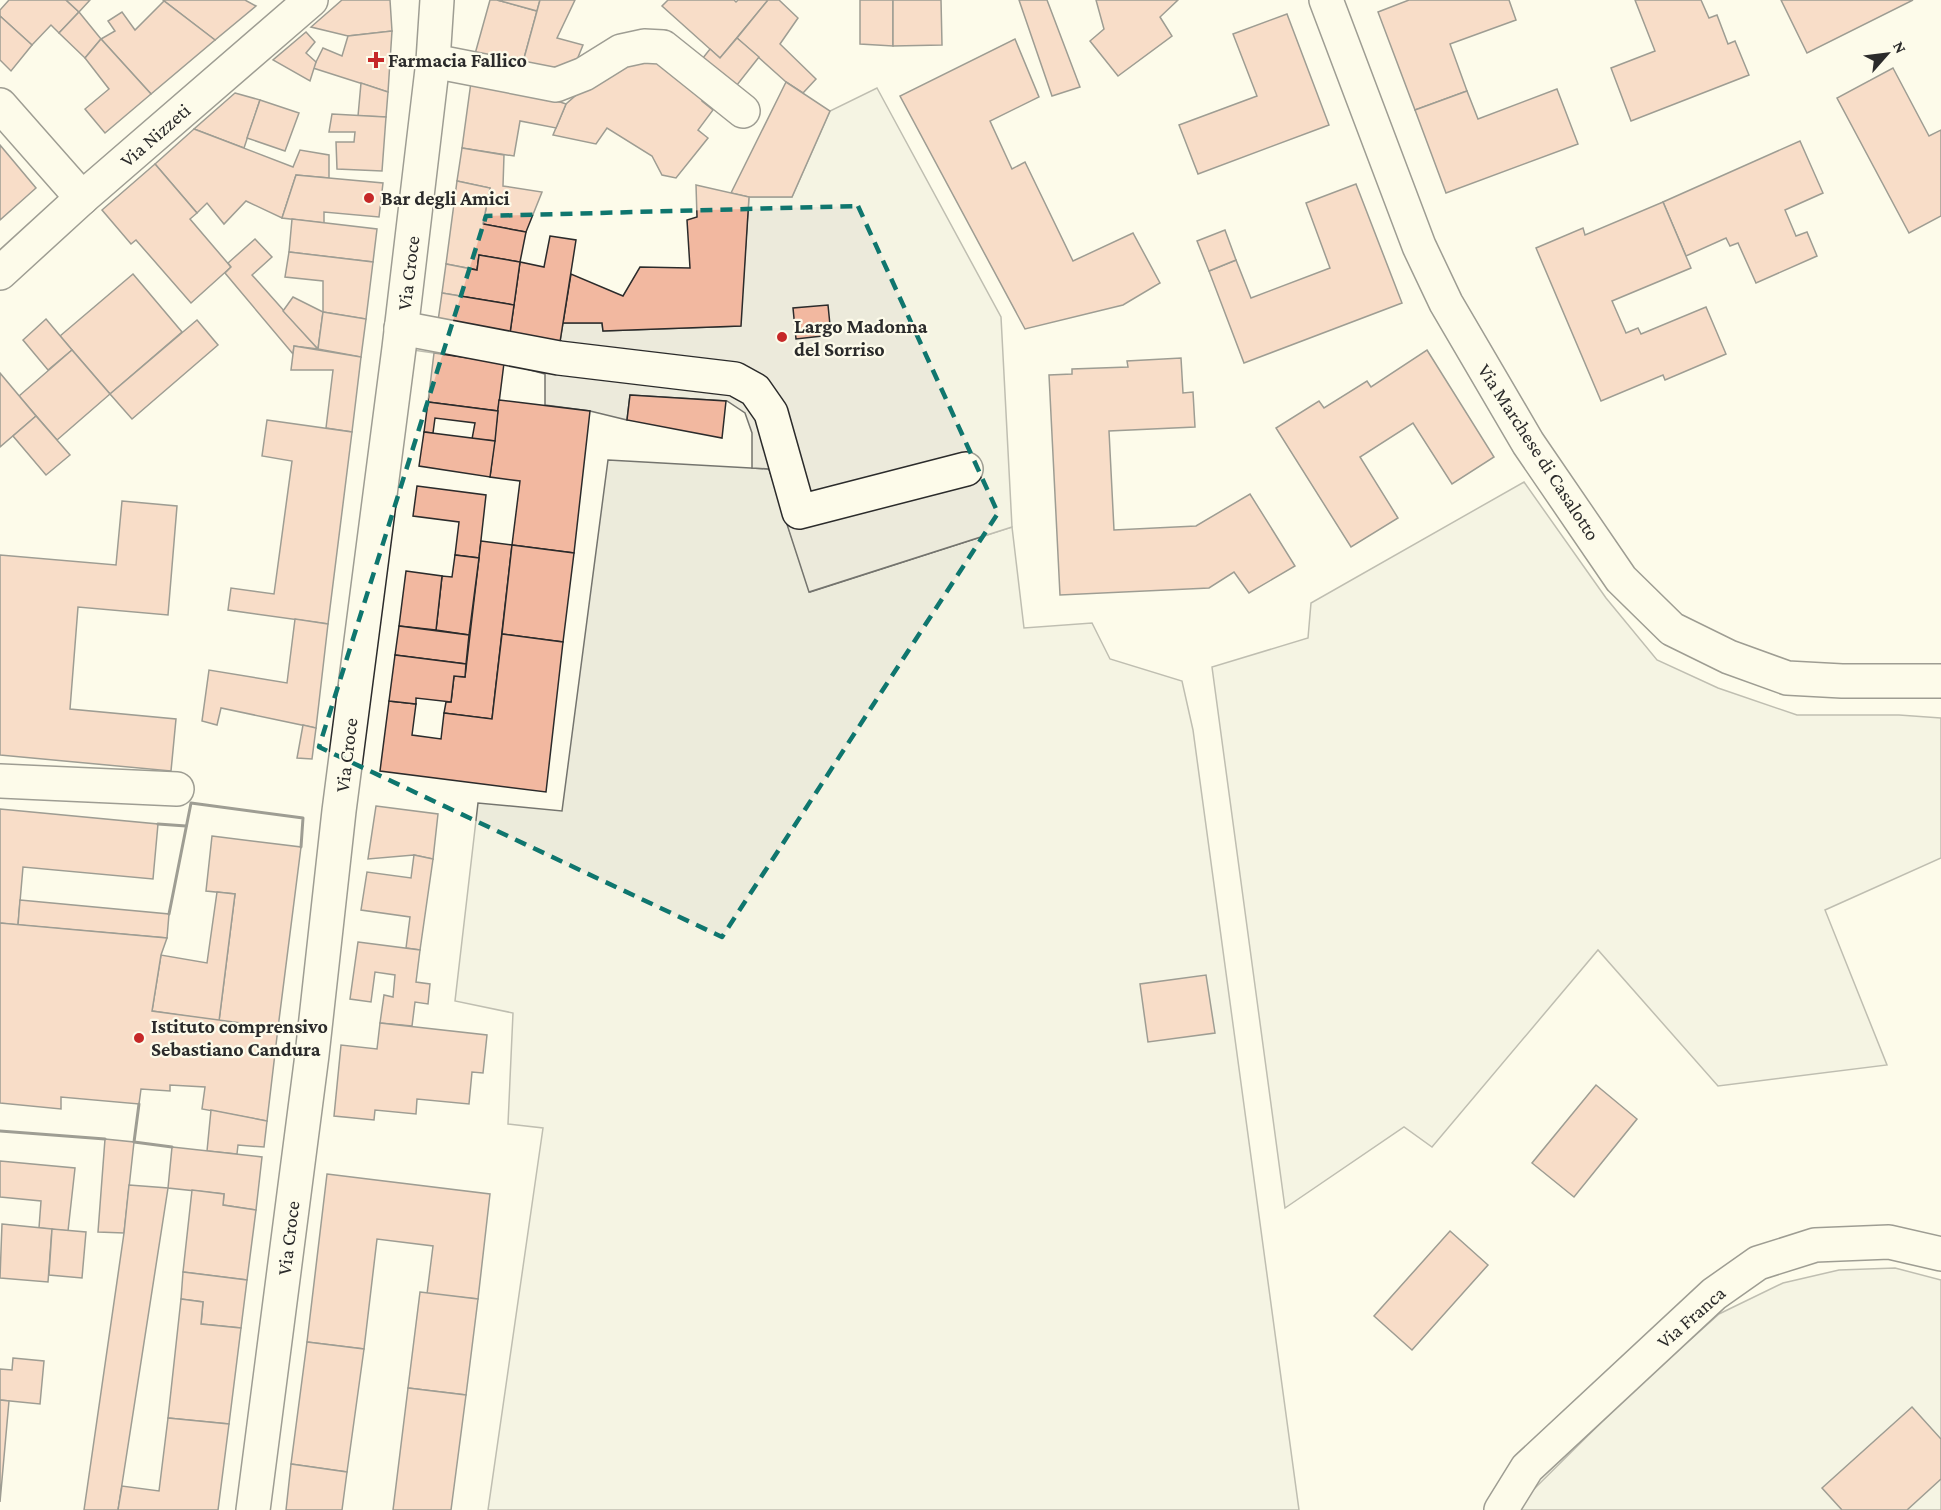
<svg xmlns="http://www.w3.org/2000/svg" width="1941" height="1510" font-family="'Crimson Pro',serif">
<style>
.green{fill:#ecebdb;stroke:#74746e;stroke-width:1.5}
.parking{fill:#eceadb;stroke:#74746e;stroke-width:1.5}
.building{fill:#f2b8a0;stroke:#2b2b2b;stroke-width:1.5}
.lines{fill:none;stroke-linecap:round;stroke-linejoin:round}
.minor-casing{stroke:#2b2b2b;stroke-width:36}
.tertiary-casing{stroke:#2b2b2b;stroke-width:36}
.minor{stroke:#fdfbea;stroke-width:33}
.tertiary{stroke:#fdfbea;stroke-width:33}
.wall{stroke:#2b2b2b;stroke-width:3}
.marked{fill:none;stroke:#0f766e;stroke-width:4.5;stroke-dasharray:12 8;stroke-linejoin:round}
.poi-dot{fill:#c62828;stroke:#fdfbea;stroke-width:2}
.labels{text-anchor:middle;stroke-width:4.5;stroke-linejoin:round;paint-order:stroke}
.poi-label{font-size:20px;font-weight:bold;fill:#2b2b2b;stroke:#fdfbea;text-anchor:start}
.street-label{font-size:20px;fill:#2b2b2b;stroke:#fdfbea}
</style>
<rect width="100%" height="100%" fill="#fdfbea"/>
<g class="green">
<path d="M608 460 769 469 810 592 1012 527 1024 628 1092 623 1110 659 1182 681 1193 730 1299 1510H488L543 1128 508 1124 513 1013 455 1001 478 803 562 811Z"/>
<path d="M1524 482 1606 598 1657 660 1718 688 1797 715H1899L1941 718V858L1825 910 1887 1065 1718 1086 1598 950 1432 1147 1404 1127 1285 1208 1212 667 1308 638 1311 603Z"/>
<path d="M1895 1268 1941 1280V1510H1519L1531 1492 1633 1391 1719 1314 1783 1283 1839 1270Z"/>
</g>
<path class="parking" d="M877 88 1001 317 1012 527 809 592 769 469 752 468V433L745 413 727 401 630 395 627 420 590 411 545 405V374L504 363 399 348 560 341 563 323H602L603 331 740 326 749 197H792L830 111Z"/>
<g class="building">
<path d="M9 0H66L79 12 59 33 51 25 32 45 0 16V10Z"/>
<path d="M66 0H90L79 12Z"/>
<path d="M163 0H245L256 6 215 40Z"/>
<path d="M342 0H390L392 31 348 36 311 27Z"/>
<path d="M490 0H497L537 11 523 62 475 54Z"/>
<path d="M497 0H540L537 11Z"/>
<path d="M540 0H575L557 38 583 45 574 67 547 69 523 62Z"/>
<path d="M668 0H734L736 2 738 0H768L720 58 662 6Z"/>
<path d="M768 0H779L798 18 780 44 816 79 803 93 786 82 737 38Z"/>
<path d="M860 0H893V46L860 44Z"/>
<path d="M893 0H941L942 45 893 46Z"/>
<path d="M1019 0H1047L1080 87 1052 96Z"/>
<path d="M1096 0H1178L1160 17 1172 36 1118 76 1090 41 1104 29Z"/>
<path d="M1409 0H1509L1516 20 1450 44 1467 91 1415 110 1378 12Z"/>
<path d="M1635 0H1701L1709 18 1717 15 1728 44 1735 41 1749 75 1631 121 1611 68 1655 51Z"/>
<path d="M1781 0H1913L1807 53Z"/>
<path d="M164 1 215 40 151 94 101 39 115 31 108 21 122 12 135 30Z"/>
<path d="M79 12 101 39 85 58 59 33Z"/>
<path d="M1287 14 1329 125 1198 174 1179 125 1257 96 1233 34Z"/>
<path d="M0 16 32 45 11 71 0 60Z"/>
<path d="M392 31 388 92 313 68 323 48 342 56 348 36Z"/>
<path d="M306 32 315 42 306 53 316 62 310 81 273 60Z"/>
<path d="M737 38 759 57 733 90 699 63 710 49 720 58Z"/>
<path d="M101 39 151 94 105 133 85 109 109 89 85 58Z"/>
<path d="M1015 39 1039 97 990 121 1012 169 1025 162 1073 261 1133 233 1160 283 1123 305 1025 329 900 96Z"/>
<path d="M643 59H659L701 87 702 101 713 110 698 130 708 138 676 178 662 175 652 156 607 128 596 144 553 135 566 104 598 76Z"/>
<path d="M1893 68 1929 136 1941 130V216L1909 233 1837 98Z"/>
<path d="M471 82 514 86 566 104 556 128 520 121 514 156 462 148Z"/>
<path d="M786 82 830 111 792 197H749L731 193Z"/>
<path d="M361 83 388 92 386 117 358 116Z"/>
<path d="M1557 89 1578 144 1446 193 1415 110 1467 91 1478 119Z"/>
<path d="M235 93 260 100 244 148 194 129Z"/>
<path d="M260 100 299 113 285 151 247 138Z"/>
<path d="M332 114 386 117 382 171 337 169 336 142H354L355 132H329Z"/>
<path d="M194 129 293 167 300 150 329 155V178L296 175 282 218 246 201 224 224 207 203 197 213 155 164Z"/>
<path d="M1800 141 1823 193 1785 210 1796 236 1807 232 1817 256 1756 283 1738 243 1730 246 1726 238 1686 256 1663 202Z"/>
<path d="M0 145 36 188 0 220Z"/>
<path d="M462 148 504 155 503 186 542 192 526 232 483 224 490 188 457 181Z"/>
<path d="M155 164 197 213 190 219 231 267 191 303 136 240 131 244 102 210Z"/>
<path d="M296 175 383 183 379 217 324 212V223L282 218Z"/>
<path d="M457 181 490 188 483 224 526 232 520 262 479 255 477 270 446 264Z"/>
<path d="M1356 184 1402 303 1244 363 1209 271 1236 260 1251 298 1330 268 1306 203Z"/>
<path d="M696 185 749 197 741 326 603 331 602 323H563L571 274 623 296 640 267 690 268 687 220 697 217Z"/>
<path d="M1663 202 1691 268 1612 301 1626 333 1638 328 1641 334 1706 307 1726 354 1665 380 1663 375 1601 401 1536 248 1583 228 1585 235Z"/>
<path d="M292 219 377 229 373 262 289 252Z"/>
<path d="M1225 230 1236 260 1209 271 1197 241Z"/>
<path d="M550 236 576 240 560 342 510 333 520 262 544 267Z"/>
<path d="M255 239 272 257 252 275 318 349 294 346 293 354 225 273 231 267 228 263Z"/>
<path d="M289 252 373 262 366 319 323 312V281L285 277Z"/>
<path d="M479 255 520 262 514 305 442 293 446 264 477 270Z"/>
<path d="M133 274 182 332 110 394 60 336Z"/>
<path d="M442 293 514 305 510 333 438 321Z"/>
<path d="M293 297 323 312 318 349 283 311Z"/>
<path d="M828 305 831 335 796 339 793 308Z"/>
<path d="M323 312 366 319 361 357 318 349Z"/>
<path d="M46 319 72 350 48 370 23 340Z"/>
<path d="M197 320 218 345 132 419 110 394Z"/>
<path d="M294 346 361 357 352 432 326 428 333 370H291Z"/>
<path d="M72 350 110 394 57 440 19 396Z"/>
<path d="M1427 350 1494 457 1452 484 1413 423 1360 457 1398 518 1351 547 1276 428 1319 401 1324 408 1367 381 1371 387Z"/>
<path d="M434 353 504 363 498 411 428 402Z"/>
<path d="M1181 358 1183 393 1193 392 1195 427 1109 431 1114 530 1196 526 1250 494 1295 566 1249 593 1234 572 1209 588 1060 595 1049 375 1072 374V369L1128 367 1127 361Z"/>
<path d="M0 373 36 416 0 447Z"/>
<path d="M630 395 726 401 722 438 627 420Z"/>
<path d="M499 400 590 411 574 553 512 545 520 481 490 477Z"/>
<path d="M428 402 498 411 495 441 472 439 475 423 435 418 433 433 424 432Z"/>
<path d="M36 416 70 455 46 475 13 436Z"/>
<path d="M267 420 352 432 328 624 228 610 231 588 274 594 292 461 262 456Z"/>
<path d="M424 432 495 441 490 477 419 466Z"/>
<path d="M417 486 486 495 479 558 455 555 459 522 413 516Z"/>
<path d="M122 501 177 506 168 615 78 607 70 709 176 719 171 771 0 755V555L116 565Z"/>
<path d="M481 541 512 545 492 719 444 713 446 702H451L454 676 465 677Z"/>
<path d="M512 545 574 553 563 642 502 634Z"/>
<path d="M455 555 479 558 469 635 436 630 442 576 452 577Z"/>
<path d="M406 571 442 576 436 630 399 626Z"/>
<path d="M295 619 328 624 316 728 221 708 217 725 202 721 209 670 287 683Z"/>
<path d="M399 626 469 635 466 664 395 655Z"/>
<path d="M502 634 563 642 546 792 380 771 389 701 416 704 412 735 441 739 444 713 492 719Z"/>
<path d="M395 655 466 664 465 677 454 676 451 702 416 698V704L389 701Z"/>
<path d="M303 725 316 728 312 759 297 758Z"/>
<path d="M376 806 438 814 433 859 414 855 368 859Z"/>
<path d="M0 809 158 824 153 879 23 867 18 925 0 923Z"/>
<path d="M212 836 301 847 278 1028 219 1021 235 894 206 891Z"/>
<path d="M414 855 433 859 420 950 406 948 410 917 361 910 367 872 411 878Z"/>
<path d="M217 892 235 894 219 1021 152 1011 161 955 207 963Z"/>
<path d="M20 900 169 914 167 938 18 925Z"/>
<path d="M0 923 167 938 161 955 152 1011 278 1028 267 1121 202 1109 205 1087 170 1085V1091L141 1089 139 1104 61 1097V1109L0 1103Z"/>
<path d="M358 942 420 950 416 982 430 984 428 1004 415 1002 412 1026 380 1023 384 995 393 997 395 975 375 972 371 1002 350 999Z"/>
<path d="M1206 975 1215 1033 1148 1042 1140 984Z"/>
<path d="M380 1023 487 1035 483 1073 472 1072 469 1104 417 1099 416 1114 375 1110 374 1120 334 1116 341 1045 377 1049Z"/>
<path d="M1596 1085 1637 1119 1574 1197 1532 1163Z"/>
<path d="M211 1110 267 1121 264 1147 238 1145 237 1154 207 1151Z"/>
<path d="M105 1139 134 1142 124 1233 98 1232Z"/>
<path d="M172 1147 262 1157 256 1210 223 1205 224 1194 168 1188Z"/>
<path d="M0 1161 75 1168 68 1231 39 1228 41 1201 0 1197Z"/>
<path d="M327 1174 490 1194 478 1299 427 1294 433 1246 377 1239 364 1349 307 1342Z"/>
<path d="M129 1185 168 1188 118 1510H84L124 1233Z"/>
<path d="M192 1190 224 1194 223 1205 256 1210 247 1280 183 1272Z"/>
<path d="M2 1224 52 1229 48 1282 0 1278Z"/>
<path d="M52 1229 86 1232 82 1278 49 1275Z"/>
<path d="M1450 1231 1488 1265 1412 1350 1374 1316Z"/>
<path d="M183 1272 247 1280 241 1328 201 1324 203 1302 181 1299Z"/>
<path d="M420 1292 478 1299 466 1395 408 1388Z"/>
<path d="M181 1299 203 1302 201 1324 241 1328 229 1424 168 1418Z"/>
<path d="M307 1342 364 1349 347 1472 291 1464Z"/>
<path d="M13 1358 44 1361 40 1404 0 1400V1369L12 1370Z"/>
<path d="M408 1388 466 1395 451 1510H393Z"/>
<path d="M0 1400 9 1401 0 1502Z"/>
<path d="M1912 1407 1941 1439V1479L1907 1510H1842L1822 1488Z"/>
<path d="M168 1418 229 1424 218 1510H118L122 1486 159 1491Z"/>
<path d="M291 1464 347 1472 342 1510H286Z"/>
</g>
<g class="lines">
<defs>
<g id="minor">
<path d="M433 61 556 85 584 74 621 51 644 46 663 47 743 111"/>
<path d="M0 105 82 198"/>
<path d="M401 328 559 358 735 379 755 390 771 413 799 512 966 469"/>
<path d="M0 781 177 789"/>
<path d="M1501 1510 1527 1468 1714 1294 1758 1263 1815 1245 1889 1242 1941 1254"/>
</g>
<g id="tertiary">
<path d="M1326 0 1419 246 1446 303 1528 443 1621 579 1672 629 1729 657 1787 678 1842 681H1941"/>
<path d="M0 273 82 198 311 0"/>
<path d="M253 1510 312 1055 339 811 399 348 433 61 437 0"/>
</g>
</defs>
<use href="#minor" class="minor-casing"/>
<use href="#tertiary" class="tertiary-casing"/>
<use href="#minor" class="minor"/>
<use href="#tertiary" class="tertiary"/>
<g class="wall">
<path d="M158 824 186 826"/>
<path d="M169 914 191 803 303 818 301 847"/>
<path d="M139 1104 134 1142 172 1147"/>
<path d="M0 1131 105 1139"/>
</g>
</g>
<path d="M0 0H1941V1510H0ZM858 206 998 513 722 937 319 747 486 216Z" fill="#fdfbea" fill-opacity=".55" fill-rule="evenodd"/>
<path class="marked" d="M858 206 998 513 722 937 319 747 486 216Z"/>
<g class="poi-dot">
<path d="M373 51h6v6h6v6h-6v6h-6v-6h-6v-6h6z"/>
<circle cx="369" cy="198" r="6"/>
<circle cx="782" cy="337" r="6"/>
<circle cx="139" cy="1038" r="6"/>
</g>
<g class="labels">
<g class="poi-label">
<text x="388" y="67">Farmacia Fallico</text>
<text x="381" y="205">Bar degli Amici</text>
<text x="794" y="333">Largo Madonna<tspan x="794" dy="23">del Sorriso</tspan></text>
<text x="151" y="1033">Istituto comprensivo<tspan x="151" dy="23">Sebastiano Candura</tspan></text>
</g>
<g class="street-label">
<text transform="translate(155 135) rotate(-41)" y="7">Via Nizzeti</text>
<text transform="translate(408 273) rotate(-83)" y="7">Via Croce</text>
<text transform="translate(1539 452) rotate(57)" y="7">Via Marchese di Casalotto</text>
<text transform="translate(346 755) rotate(-83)" y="7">Via Croce</text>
<text transform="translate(288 1238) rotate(-83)" y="7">Via Croce</text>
<text transform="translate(1691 1317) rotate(-41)" y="7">Via Franca</text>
</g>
</g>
<g transform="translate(1887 54) rotate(62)" stroke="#fdfbea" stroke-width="4.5" paint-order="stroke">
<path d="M0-4.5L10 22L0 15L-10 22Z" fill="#2b2b2b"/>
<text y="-9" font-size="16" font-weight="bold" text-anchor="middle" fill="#2b2b2b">N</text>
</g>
</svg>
